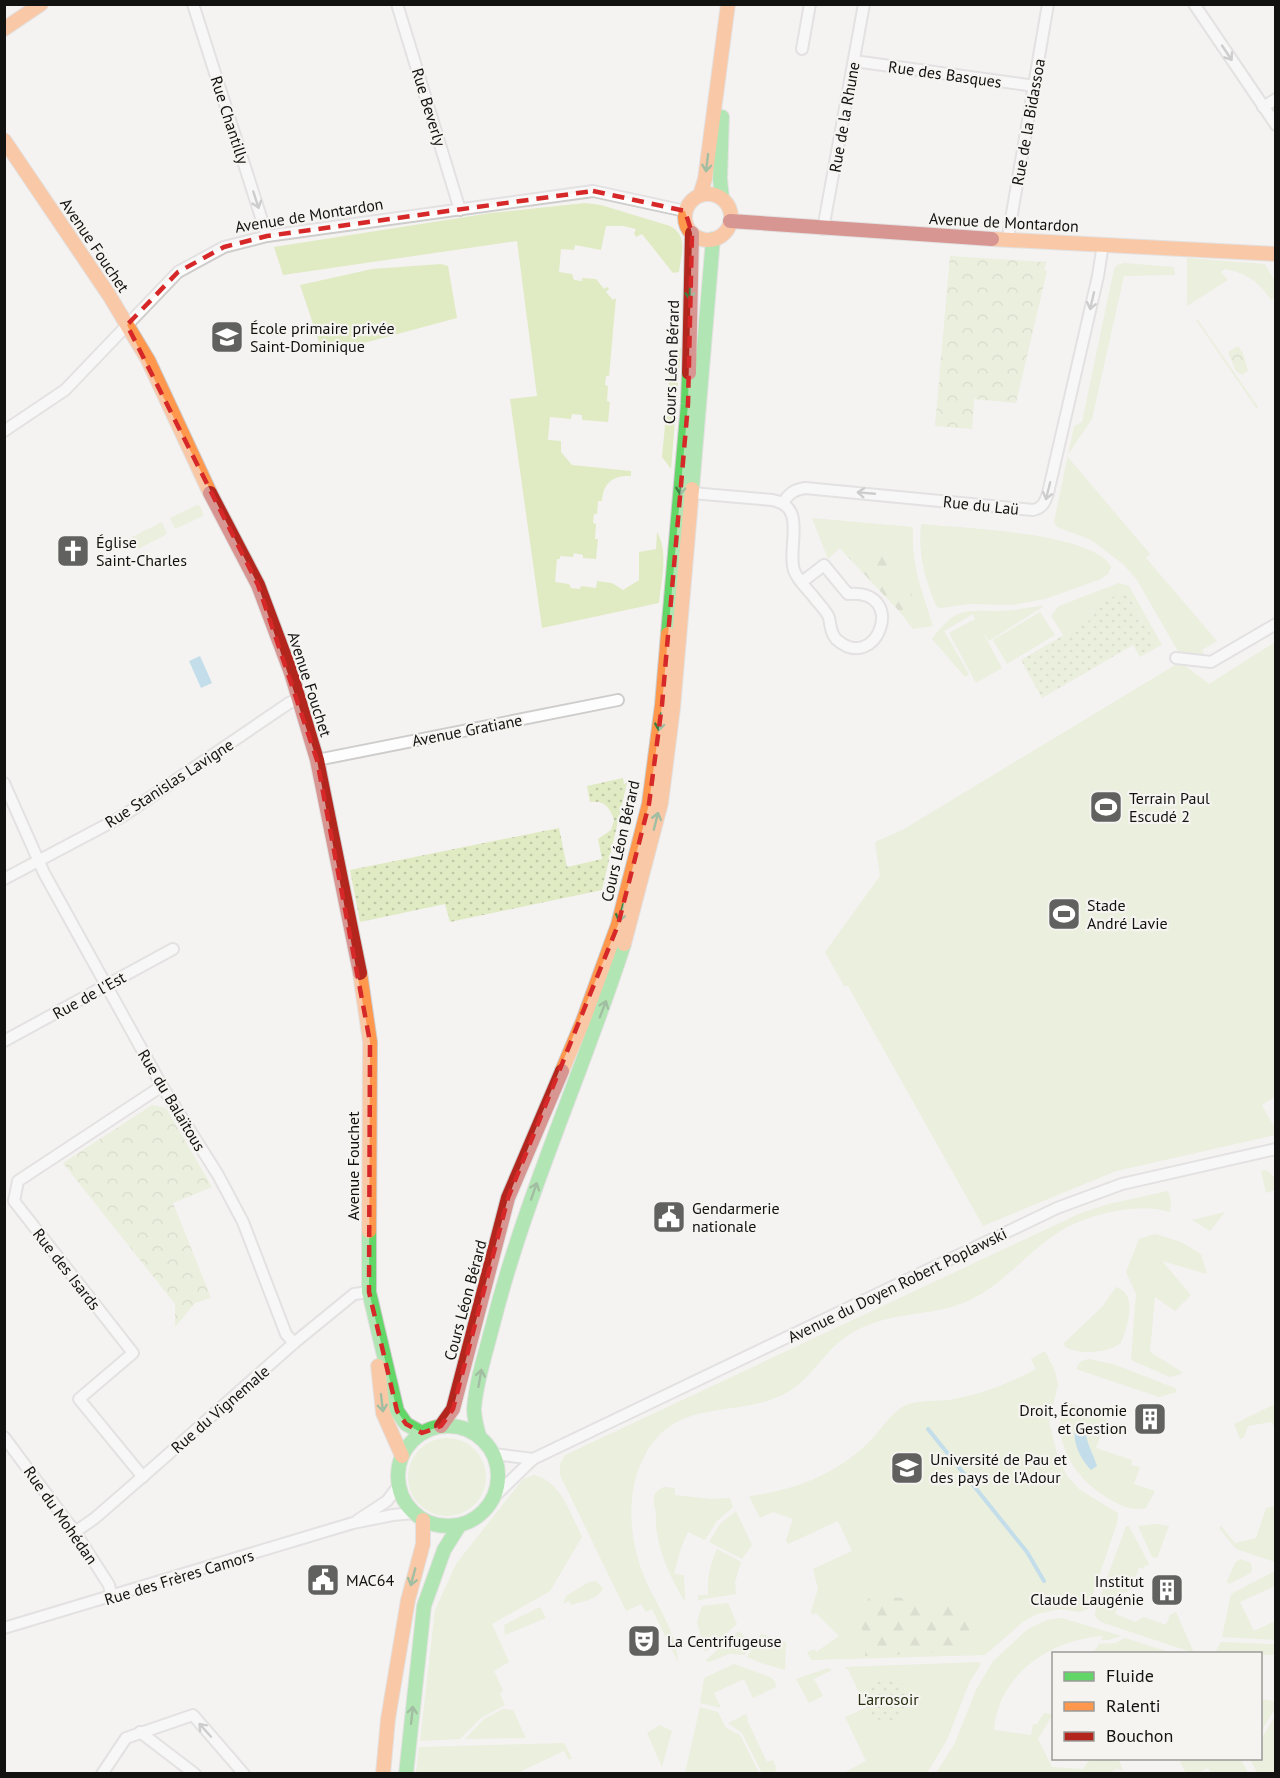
<svg xmlns="http://www.w3.org/2000/svg" width="1280" height="1778" font-family="'PT Sans',sans-serif">
<style>
.grass{fill:#e0eac3}
.forest{fill:url(#forest-firs)}
.park{fill:url(#park-crowns)}
.garden{fill:url(#garden-dots)}
.water{fill:#88c5df}
.lines{fill:none;stroke-linecap:round;stroke-linejoin:round}
.stream{stroke:#88c5df;stroke-width:4}
.street-casing{stroke:#cecdcc;stroke-width:14}
.fast-casing{stroke:#cecdcc;stroke-width:16}
.slow-casing{stroke:#cecdcc;stroke-width:16}
.jam-casing{stroke:#cecdcc;stroke-width:16}
.street{stroke:#fdfdfd;stroke-width:10}
.fast{stroke:#63d668;stroke-width:14}
.slow{stroke:#ff974d;stroke-width:14}
.jam{stroke:#b3261e;stroke-width:14}
.oneway{stroke:#9f9f9f}
.oneway2{stroke:#3f7e41}
.marked{fill:none;stroke:#d62828;stroke-width:4.5;stroke-dasharray:12 8;stroke-linejoin:round}
.labels{text-anchor:middle;stroke-width:4.5;stroke-linejoin:round;paint-order:stroke}
.street-label{font-size:16px;fill:#121211;stroke:#f5f4f1}
.poi-label{font-size:16px;fill:#121211;stroke:#f5f4f1;text-anchor:start}
.park-label{font-size:16px;fill:#272f0f;stroke:#f5f4f1}
</style>
<defs>
<pattern id="forest-firs" width="22" height="20" patternUnits="userSpaceOnUse" patternTransform="scale(1.5)"><rect width="22" height="20" fill="#e0eac3"/><path d="M5 1l3.5 6h-7zM16 11l3.5 6h-7z" fill="#bfc8a6"/></pattern>
<pattern id="park-crowns" width="20" height="18" patternUnits="userSpaceOnUse" patternTransform="scale(1.5)"><rect width="20" height="18" fill="#e0eac3"/><path d="M2 6a3 3 0 1 1 6 0M12 15a3 3 0 1 1 6 0" fill="none" stroke="#bfc8a6"/></pattern>
<pattern id="garden-dots" width="8" height="8" patternUnits="userSpaceOnUse" patternTransform="scale(1.5)"><rect width="8" height="8" fill="#e0eac3"/><path d="M2 2h.1M6 6h.1" fill="none" stroke="#bfc8a6" stroke-width="1.8" stroke-linecap="round"/></pattern>
</defs>
<rect width="100%" height="100%" fill="#f4f3f2"/>
<g class="grass">
<path d="M585 203 601 205 670 226C689 236 681 255 679 272L673 273 642 234 636 237 634 233 636 229 623 226H606L601 250 575 245 574 250 561 249 559 272 572 274 574 280 582 281V278L596 279 604 289 607 287 609 289 606 292 613 300 616 298 609 376H606L605 385 608 386 607 401 610 402 608 422 582 420V415L572 414 571 419 550 417 548 440 561 441V452L572 465 631 471V476C613 475 603 483 602 501H598L597 514H594L593 523 596 524 595 539H598L596 559 583 558V555L574 553 573 557 560 556V559H557L555 582 569 584 571 588 580 589 581 586 596 588 597 581 612 583 623 590 639 580V552L656 549 657 532C669 552 661 581 659 603L542 628 510 399 537 396 517 241 283 275 274 247 491 213Z"/>
<path d="M1187 258 1265 264 1275 282V298L1271 300C1258 281 1248 274 1225 269L1221 272 1228 280 1187 306Z"/>
<path d="M1124 263 1174 267 1175 275 1124 276 1092 419 1067 456 1150 554 1146 558 1217 641 1202 650 1204 655 1179 653 1137 580 1123 564 1091 540 1057 527 1054 522 1074 426 1082 422 1114 269 1117 265Z"/>
<path d="M441 264 448 266 457 318 323 354 300 285 372 269Z"/>
<path d="M1196 320H1198L1258 407 1257 409Z"/>
<path d="M681 348 671 469 662 457 672 352Z"/>
<path d="M197 505 200 506 203 513V516L175 529 170 518Z"/>
<path d="M812 518 913 527C911 565 922 591 933 626L913 629 899 611 915 606 892 584 886 550 847 556 840 548 828 559Z"/>
<path d="M162 522 167 534 138 549 132 547 130 543 132 537Z"/>
<path d="M921 524C958 528 1094 532 1111 567L1108 574 1101 579 1045 599 1012 605 970 604 941 608 937 607 935 603C924 576 918 553 921 524Z"/>
<path d="M1119 583 1129 586 1162 645 1158 647 1125 590 1091 610 1095 617 1064 636 1051 616 1059 606Z"/>
<path d="M1040 606H1044L989 641 982 631 1002 668 976 683 949 633 975 619 973 614 944 631 969 674 965 677 932 639C955 609 962 610 997 611 1012 611 1026 608 1040 606Z"/>
<path d="M1040 612 1055 635 1007 664 993 640Z"/>
<path d="M1275 642 1276 1096 1262 1105 1275 1128V1135L1116 1171 983 1226 848 986H844L825 952 880 876 875 842 904 829 1180 662 1209 684Z"/>
<path d="M1265 1170C1275 1174 1276 1180 1275 1190L1266 1193 1261 1171Z"/>
<path d="M1168 1191 1171 1201 1170 1212C1153 1207 1138 1208 1121 1210 1095 1214 1070 1223 1050 1238 1020 1260 998 1289 963 1303 925 1318 889 1310 850 1334 825 1349 813 1377 788 1392 739 1420 677 1395 645 1455 625 1492 629 1537 643 1574 655 1604 676 1629 678 1662L652 1609 646 1612 641 1604 626 1611 560 1475V1464L565 1455 1081 1213 1109 1204Z"/>
<path d="M1225 1212 1210 1231 1192 1220Z"/>
<path d="M1155 1234 1181 1242 1201 1254 1207 1274 1162 1261 1191 1295 1175 1311 1155 1297 1150 1352 1182 1372 1181 1374 1170 1377 1133 1361 1131 1358 1136 1294 1126 1272 1139 1239Z"/>
<path d="M1116 1287C1139 1294 1127 1328 1121 1343 1107 1353 1081 1355 1065 1347L1064 1343 1102 1307Z"/>
<path d="M1045 1351 1055 1371 1058 1385 1049 1422 1057 1454 1067 1476 1080 1490 1118 1513 1117 1523 1088 1609 1079 1612 1060 1609 1037 1614 1024 1621 985 1655 811 1660 807 1652 815 1649 816 1652 839 1636 816 1613 812 1615 811 1611 818 1589 813 1569 852 1551 838 1521 788 1544 786 1540 793 1519 773 1512 760 1518 749 1496C793 1491 837 1474 869 1442 880 1431 890 1414 904 1406 918 1399 939 1402 954 1399 983 1394 1010 1383 1036 1369L1031 1359Z"/>
<path d="M1088 1359 1113 1364 1175 1388 1177 1392 1159 1397 1076 1369 1080 1362Z"/>
<path d="M1063 1401 1108 1416 1096 1448 1132 1460 1131 1465 1140 1467 1134 1484 1155 1491 1146 1508C1133 1511 1123 1507 1111 1500 1083 1484 1061 1458 1060 1425 1060 1417 1062 1409 1063 1401Z"/>
<path d="M1275 1404V1428L1271 1422 1248 1426 1244 1437 1240 1439 1234 1424Z"/>
<circle cx="447" cy="1477" r="39"/>
<path d="M534 1475C561 1481 571 1515 582 1537L550 1591 492 1624 509 1662 494 1671 503 1690 500 1694 505 1705 481 1718 460 1739 420 1741 435 1610 456 1564 523 1479Z"/>
<path d="M664 1487 675 1488V1495L711 1499 730 1498 733 1507 717 1521 705 1540 688 1532 681 1548 674 1574 684 1575 685 1602C672 1580 661 1558 657 1533 655 1525 657 1517 655 1509 653 1499 652 1492 664 1487Z"/>
<path d="M1275 1506V1562L1236 1549 1219 1528 1221 1526 1235 1543 1256 1538 1266 1508Z"/>
<path d="M736 1511 752 1545 742 1559 709 1542 720 1524Z"/>
<path d="M1156 1524 1169 1526 1157 1558 1152 1557 1138 1526Z"/>
<path d="M1126 1526H1129L1149 1564 1148 1566 1145 1565 1144 1569 1139 1567 1132 1589 1122 1594 1115 1614 1135 1622 1144 1617 1166 1625 1170 1615 1176 1612 1194 1653 1101 1622 1095 1616 1096 1608Z"/>
<path d="M717 1549 741 1562 735 1582 736 1594 698 1600V1595H708C707 1578 710 1564 717 1549Z"/>
<path d="M1240 1559 1251 1563 1252 1571 1249 1574 1229 1584 1227 1581 1235 1563Z"/>
<path d="M1275 1571V1586L1240 1602 1254 1631 1275 1621V1640L1222 1637 1231 1594Z"/>
<path d="M589 1582 596 1581 603 1588C597 1601 582 1601 571 1605L569 1601 563 1604 566 1596Z"/>
<path d="M728 1603 737 1624 705 1652 697 1622 702 1606Z"/>
<path d="M540 1607 546 1618 505 1635 504 1625Z"/>
<path d="M1062 1618 1121 1636 1109 1640H1101L1103 1636C1052 1639 998 1674 994 1730L1031 1735 1033 1724H1037L1044 1713 1053 1714 1038 1739 1052 1767 1083 1769 1090 1759H1119L1123 1771 1117 1769 1108 1774 936 1773 955 1743 976 1690 993 1661 1028 1629 1047 1620Z"/>
<path d="M739 1631 751 1644 745 1655 729 1654 709 1662 705 1661Z"/>
<path d="M761 1634 786 1642 785 1670 761 1663 747 1657Z"/>
<path d="M1125 1638 1172 1653H1093L1099 1644 1115 1643Z"/>
<path d="M1221 1642 1275 1644V1655L1215 1653Z"/>
<path d="M980 1662V1666L969 1683 947 1740 927 1773 842 1774 866 1761 845 1717 866 1708 849 1671 845 1667Z"/>
<path d="M734 1664 770 1677 775 1681 776 1687 753 1698 744 1679 714 1693 721 1708 700 1703 704 1678Z"/>
<path d="M828 1668 832 1670 814 1679 823 1696 809 1703 796 1679Z"/>
<path d="M1275 1698V1709L1261 1731V1699L1274 1701Z"/>
<path d="M700 1707 718 1712 726 1728 740 1735 759 1773H685Z"/>
<path d="M503 1709 513 1710 526 1738 465 1739 484 1719Z"/>
<path d="M746 1714 748 1719 747 1720 767 1762 773 1760 776 1767 775 1773H762L742 1733 728 1723Z"/>
<path d="M1275 1716V1773H1257L1250 1759 1260 1758 1261 1739Z"/>
<path d="M660 1725 672 1731 662 1767 647 1733Z"/>
<path d="M564 1743 572 1758 569 1760 564 1751 517 1773H416L419 1747Z"/>
<path d="M1188 1758 1241 1759 1248 1773H1211L1208 1768 1196 1773H1186L1180 1762Z"/>
</g>
<g class="forest">
<path d="M886 550 892 583 909 585 915 606 899 611 847 556Z"/>
<path d="M881 1596 951 1603 971 1626 978 1641 972 1651 865 1656 866 1634 855 1621 869 1598Z"/>
</g>
<g class="park">
<path d="M950 256 1046 262 1044 270 1047 271 1016 403 974 399 972 429 935 426Z"/>
<path d="M1238 346 1243 353 1248 371 1242 375 1236 371 1228 352Z"/>
<path d="M152 1105 166 1108 212 1187 173 1203 211 1298 195 1303 175 1327V1304L63 1163Z"/>
</g>
<g class="garden">
<path d="M1125 590 1158 647 1140 657 1133 645 1042 698 1021 660 1095 617 1091 609Z"/>
<path d="M623 778 624 784 627 783 602 890 450 922 445 904 360 922 350 870 559 828 567 867 602 859 598 839 611 830 614 820C610 807 604 800 590 802L587 786Z"/>
<circle cx="888" cy="1700" r="22"/>
</g>
<g class="water">
<path d="M200 656 212 683 201 688 189 661Z"/>
<path d="M1076 1424 1085 1428C1086 1443 1093 1453 1097 1466L1091 1470C1080 1458 1071 1441 1076 1424Z"/>
</g>
<g class="lines">
<path class="stream" d="M928 1429 1027 1552 1044 1581"/>
<defs>
<g id="street">
<path d="M193 4 267 236"/>
<path d="M397 4 460 210"/>
<path d="M1194 4 1276 125"/>
<path d="M802 49 810 4"/>
<path d="M854 61 1035 86"/>
<path d="M1263 107 1276 99"/>
<path d="M823 229 864 4"/>
<path d="M1009 240V231L1048 4"/>
<path d="M4 431 65 390 178 272 224 247 267 236 593 191 685 211"/>
<path d="M692 493 772 500C806 506 789 541 793 566 794 576 806 588 813 596 817 602 827 611 829 618 831 626 830 632 836 639 877 676 909 588 848 594L824 565 802 582"/>
<path d="M783 503C789 493 794 490 805 488L1033 510C1043 508 1045 502 1048 493L1098 276 1103 244"/>
<path d="M1176 658 1211 662 1276 624"/>
<path d="M317 760 618 700"/>
<path d="M4 783 44 873 162 1086 218 1175 243 1222 286 1334 294 1343"/>
<path d="M4 879 123 816 289 703 299 699"/>
<path d="M4 1041 173 949"/>
<path d="M4 1437 75 1532 109 1585 112 1597"/>
<path d="M494 1454 533 1459"/>
<path d="M143 1477 79 1399 133 1353 14 1201 18 1181 162 1086"/>
<path d="M496 1495 533 1459 1057 1208 1122 1184 1276 1149"/>
<path d="M358 1520 387 1501 399 1485"/>
<path d="M75 1532 95 1518 156 1465 294 1343 354 1294 369 1292"/>
<path d="M4 1628 353 1523 393 1515 414 1513"/>
<path d="M140 1732 195 1774"/>
<path d="M102 1774 126 1738 193 1715 244 1774"/>
</g>
<g id="fast">
<path d="M722 117 720 179 722 198"/>
<path d="M692 489 713 239"/>
<path d="M668 634 688 404 689 373"/>
<path d="M369 1231V1292L397 1411 406 1424 422 1433"/>
<circle cx="448" cy="1476" r="50"/>
<path d="M479 1436C477 1428 474 1418 474 1409 476 1381 486 1352 493 1324 526 1194 583 1072 624 944"/>
<path d="M406 1774 424 1606 444 1550 459 1526"/>
</g>
<g id="slow">
<path d="M4 29 41 4"/>
<path d="M4 140 109 295 148 360 210 493"/>
<circle cx="708" cy="217" r="23"/>
<path d="M700 195 705 179 728 4"/>
<path d="M992 239 1276 254"/>
<path d="M624 944 661 803 673 708 692 489"/>
<path d="M360 973 370 1042 369 1231"/>
<path d="M562 1071 583 1021 618 925 649 804 662 705 668 634"/>
<path d="M378 1366 383 1413 402 1456"/>
<path d="M383 1774 388 1719 408 1600 423 1544V1520"/>
</g>
<g id="jam">
<path d="M730 221 992 239"/>
<path d="M689 373 692 233"/>
<path d="M210 493 258 585 291 673 317 760 360 973"/>
<path d="M441 1426 453 1409 508 1198 562 1071"/>
</g>
</defs>
<use href="#street" class="street-casing"/>
<use href="#fast" class="fast-casing"/>
<use href="#slow" class="slow-casing"/>
<use href="#jam" class="jam-casing"/>
<use href="#street" class="street"/>
<use href="#fast" class="fast"/>
<use href="#slow" class="slow"/>
<use href="#jam" class="jam"/>
</g>
<defs><path id="oneway-shaft" d="M-6 0H5M1.5-3L5.5 0L1.5 3" fill="none" stroke-width="1.6" stroke-linecap="round" stroke-linejoin="round" transform="scale(1.5)"/></defs>
<g class="oneway">
<use href="#oneway-shaft" transform="translate(1227 53) rotate(56)"/>
<use href="#oneway-shaft" transform="translate(256 200) rotate(72)"/>
<use href="#oneway-shaft" transform="translate(1092 301) rotate(103)"/>
<use href="#oneway-shaft" transform="translate(1048 491) rotate(104)"/>
<use href="#oneway-shaft" transform="translate(866 493) rotate(-175)"/>
<use href="#oneway-shaft" transform="translate(205 1730) rotate(-132)"/>
</g>
<g class="oneway2">
<use href="#oneway-shaft" transform="translate(707 163) rotate(97)"/>
<use href="#oneway-shaft" transform="translate(690 291) rotate(91)"/>
<use href="#oneway-shaft" transform="translate(681 486) rotate(95)"/>
<use href="#oneway-shaft" transform="translate(660 722) rotate(98)"/>
<use href="#oneway-shaft" transform="translate(656 821) rotate(-76)"/>
<use href="#oneway-shaft" transform="translate(621 913) rotate(104)"/>
<use href="#oneway-shaft" transform="translate(603 1009) rotate(-69)"/>
<use href="#oneway-shaft" transform="translate(534 1191) rotate(-71)"/>
<use href="#oneway-shaft" transform="translate(480 1378) rotate(-80)"/>
<use href="#oneway-shaft" transform="translate(382 1403) rotate(83)"/>
<use href="#oneway-shaft" transform="translate(413 1577) rotate(105)"/>
<use href="#oneway-shaft" transform="translate(412 1715) rotate(-84)"/>
</g>
<path d="M0 0H1280V1778H0ZM593 191 685 211 692 233 688 404 662 705 649 804 618 925 508 1198 453 1409 441 1426 422 1433 406 1424 397 1411 369 1292 370 1042 317 760 258 585 127 325 178 272 224 247 267 236Z" fill="#f4f3f2" fill-opacity=".55" fill-rule="evenodd"/>
<path class="marked" d="M593 191 685 211 692 233 688 404 662 705 649 804 618 925 508 1198 453 1409 441 1426 422 1433 406 1424 397 1411 369 1292 370 1042 317 760 258 585 127 325 178 272 224 247 267 236Z"/>
<defs>
<symbol id="school-square" viewBox="-11 -11 22 22"><rect x="-9" y="-9" width="18" height="18" rx="4" fill="#616160" stroke="#f5f4f1"/><path d="M0-5L7-2L0 1L-7-2ZM-4 1L0 2.5L4 1V4Q0 6-4 4Z" fill="#fff"/></symbol>
<symbol id="church-square" viewBox="-11 -11 22 22"><rect x="-9" y="-9" width="18" height="18" rx="4" fill="#616160" stroke="#f5f4f1"/><path d="M-1.2-6h2.4v3.5h3.3v2.4h-3.3V6h-2.4V-.1h-3.3v-2.4h3.3Z" fill="#fff"/></symbol>
<symbol id="stadium-square" viewBox="-11 -11 22 22"><rect x="-9" y="-9" width="18" height="18" rx="4" fill="#616160" stroke="#f5f4f1"/><path d="M0-5a6.5 5 0 1 0 0 10a6.5 5 0 1 0 0-10ZM-3.5-1.8h7v3.6h-7Z" fill="#fff"/></symbol>
<symbol id="civic-square" viewBox="-11 -11 22 22"><rect x="-9" y="-9" width="18" height="18" rx="4" fill="#616160" stroke="#f5f4f1"/><path d="M-.6-6.5H3V-4.5H.6V-3L4-1V1h2V6H-6V1h2V-1L-.6-3ZM-1.2 2.5V6h2.4V2.5Z" fill="#fff"/></symbol>
<symbol id="building-square" viewBox="-11 -11 22 22"><rect x="-9" y="-9" width="18" height="18" rx="4" fill="#616160" stroke="#f5f4f1"/><path d="M-4-6H4V6H1V3H-1V6H-4ZM-2.5-4.3h1.7v1.8h-1.7ZM.8-4.3h1.7v1.8H.8ZM-2.5-1h1.7V.8h-1.7ZM.8-1h1.7V.8H.8Z" fill="#fff"/></symbol>
<symbol id="university-square" viewBox="-11 -11 22 22"><rect x="-9" y="-9" width="18" height="18" rx="4" fill="#616160" stroke="#f5f4f1"/><path d="M0-5L7-2L0 1L-7-2ZM-4 1L0 2.5L4 1V4Q0 6-4 4Z" fill="#fff"/></symbol>
<symbol id="theatre-square" viewBox="-11 -11 22 22"><rect x="-9" y="-9" width="18" height="18" rx="4" fill="#616160" stroke="#f5f4f1"/><path d="M-5-5.5Q0-4 5-5.5V0Q5 5 0 6Q-5 5-5 0ZM-3.3-2.5H-1v1.5H-3.3ZM1-2.5H3.3v1.5H1ZM-2.8 1Q0 5.5 2.8 1Z" fill="#fff"/></symbol>
</defs>
<g fill-rule="evenodd">
<use href="#school-square" x="208" y="318" width="38" height="38"/>
<use href="#church-square" x="54" y="532" width="38" height="38"/>
<use href="#stadium-square" x="1087" y="788" width="38" height="38"/>
<use href="#stadium-square" x="1045" y="895" width="38" height="38"/>
<use href="#civic-square" x="650" y="1198" width="38" height="38"/>
<use href="#building-square" x="1131" y="1400" width="38" height="38"/>
<use href="#university-square" x="888" y="1449" width="38" height="38"/>
<use href="#civic-square" x="304" y="1561" width="38" height="38"/>
<use href="#building-square" x="1148" y="1571" width="38" height="38"/>
<use href="#theatre-square" x="625" y="1622" width="38" height="38"/>
</g>
<g class="labels">
<g class="street-label">
<text transform="translate(945 74) rotate(8)" y="6">Rue des Basques</text>
<text transform="translate(429 107) rotate(73)" y="6">Rue Beverly</text>
<text transform="translate(844 117) rotate(-80)" y="6">Rue de la Rhune</text>
<text transform="translate(230 120) rotate(72)" y="6">Rue Chantilly</text>
<text transform="translate(1028 122) rotate(-80)" y="6">Rue de la Bidassoa</text>
<text transform="translate(309 215) rotate(-9)" y="6">Avenue de Montardon</text>
<text transform="translate(1004 222) rotate(3)" y="6">Avenue de Montardon</text>
<text transform="translate(95 245) rotate(56)" y="6">Avenue Fouchet</text>
<text transform="translate(671 362) rotate(-88)" y="6">Cours Léon Bérard</text>
<text transform="translate(981 505) rotate(6)" y="6">Rue du Laü</text>
<text transform="translate(310 684) rotate(72)" y="6">Avenue Fouchet</text>
<text transform="translate(467 730) rotate(-11)" y="6">Avenue Gratiane</text>
<text transform="translate(169 783) rotate(-33)" y="6">Rue Stanislas Lavigne</text>
<text transform="translate(620 841) rotate(-77)" y="6">Cours Léon Bérard</text>
<text transform="translate(89 995) rotate(-29)" y="6">Rue de l'Est</text>
<text transform="translate(172 1100) rotate(59)" y="6">Rue du Balaïtous</text>
<text transform="translate(353 1166) rotate(-90)" y="6">Avenue Fouchet</text>
<text transform="translate(67 1269) rotate(52)" y="6">Rue des Isards</text>
<text transform="translate(897 1285) rotate(-26)" y="6">Avenue du Doyen Robert Poplawski</text>
<text transform="translate(465 1300) rotate(-75)" y="6">Cours Léon Bérard</text>
<text transform="translate(220 1409) rotate(-41)" y="6">Rue du Vignemale</text>
<text transform="translate(61 1515) rotate(55)" y="6">Rue du Mohédan</text>
<text transform="translate(179 1577) rotate(-17)" y="6">Rue des Frères Camors</text>
</g>
<g class="poi-label">
<text x="250" y="334">École primaire privée<tspan x="250" dy="18">Saint-Dominique</tspan></text>
<text x="96" y="548">Église<tspan x="96" dy="18">Saint-Charles</tspan></text>
<text x="1129" y="804">Terrain Paul<tspan x="1129" dy="18">Escudé 2</tspan></text>
<text x="1087" y="911">Stade<tspan x="1087" dy="18">André Lavie</tspan></text>
<text x="692" y="1214">Gendarmerie<tspan x="692" dy="18">nationale</tspan></text>
<text x="1127" y="1416" text-anchor="end">Droit, Économie<tspan x="1127" dy="18">et Gestion</tspan></text>
<text x="930" y="1465">Université de Pau et<tspan x="930" dy="18">des pays de l'Adour</tspan></text>
<text x="346" y="1586">MAC64</text>
<text x="1144" y="1587" text-anchor="end">Institut<tspan x="1144" dy="18">Claude Laugénie</tspan></text>
<text x="667" y="1647">La Centrifugeuse</text>
</g>
<g class="park-label">
<text x="888" y="1705">L'arrosoir</text>
</g>
</g>
<rect width="1280" height="1778" fill="none" stroke="#121211" stroke-width="12"/>
<rect x="1052" y="1652" width="210" height="108" fill="#f5f4f1" stroke="#9a9a97" stroke-width="1.5"/>
<rect x="1064" y="1672" width="30" height="9" fill="#63d668" stroke="#9a9a97" stroke-width="1.5"/>
<text x="1106" y="1682" font-size="18" fill="#121211">Fluide</text>
<rect x="1064" y="1702" width="30" height="9" fill="#ff974d" stroke="#9a9a97" stroke-width="1.5"/>
<text x="1106" y="1712" font-size="18" fill="#121211">Ralenti</text>
<rect x="1064" y="1732" width="30" height="9" fill="#b3261e" stroke="#9a9a97" stroke-width="1.5"/>
<text x="1106" y="1742" font-size="18" fill="#121211">Bouchon</text>
</svg>
